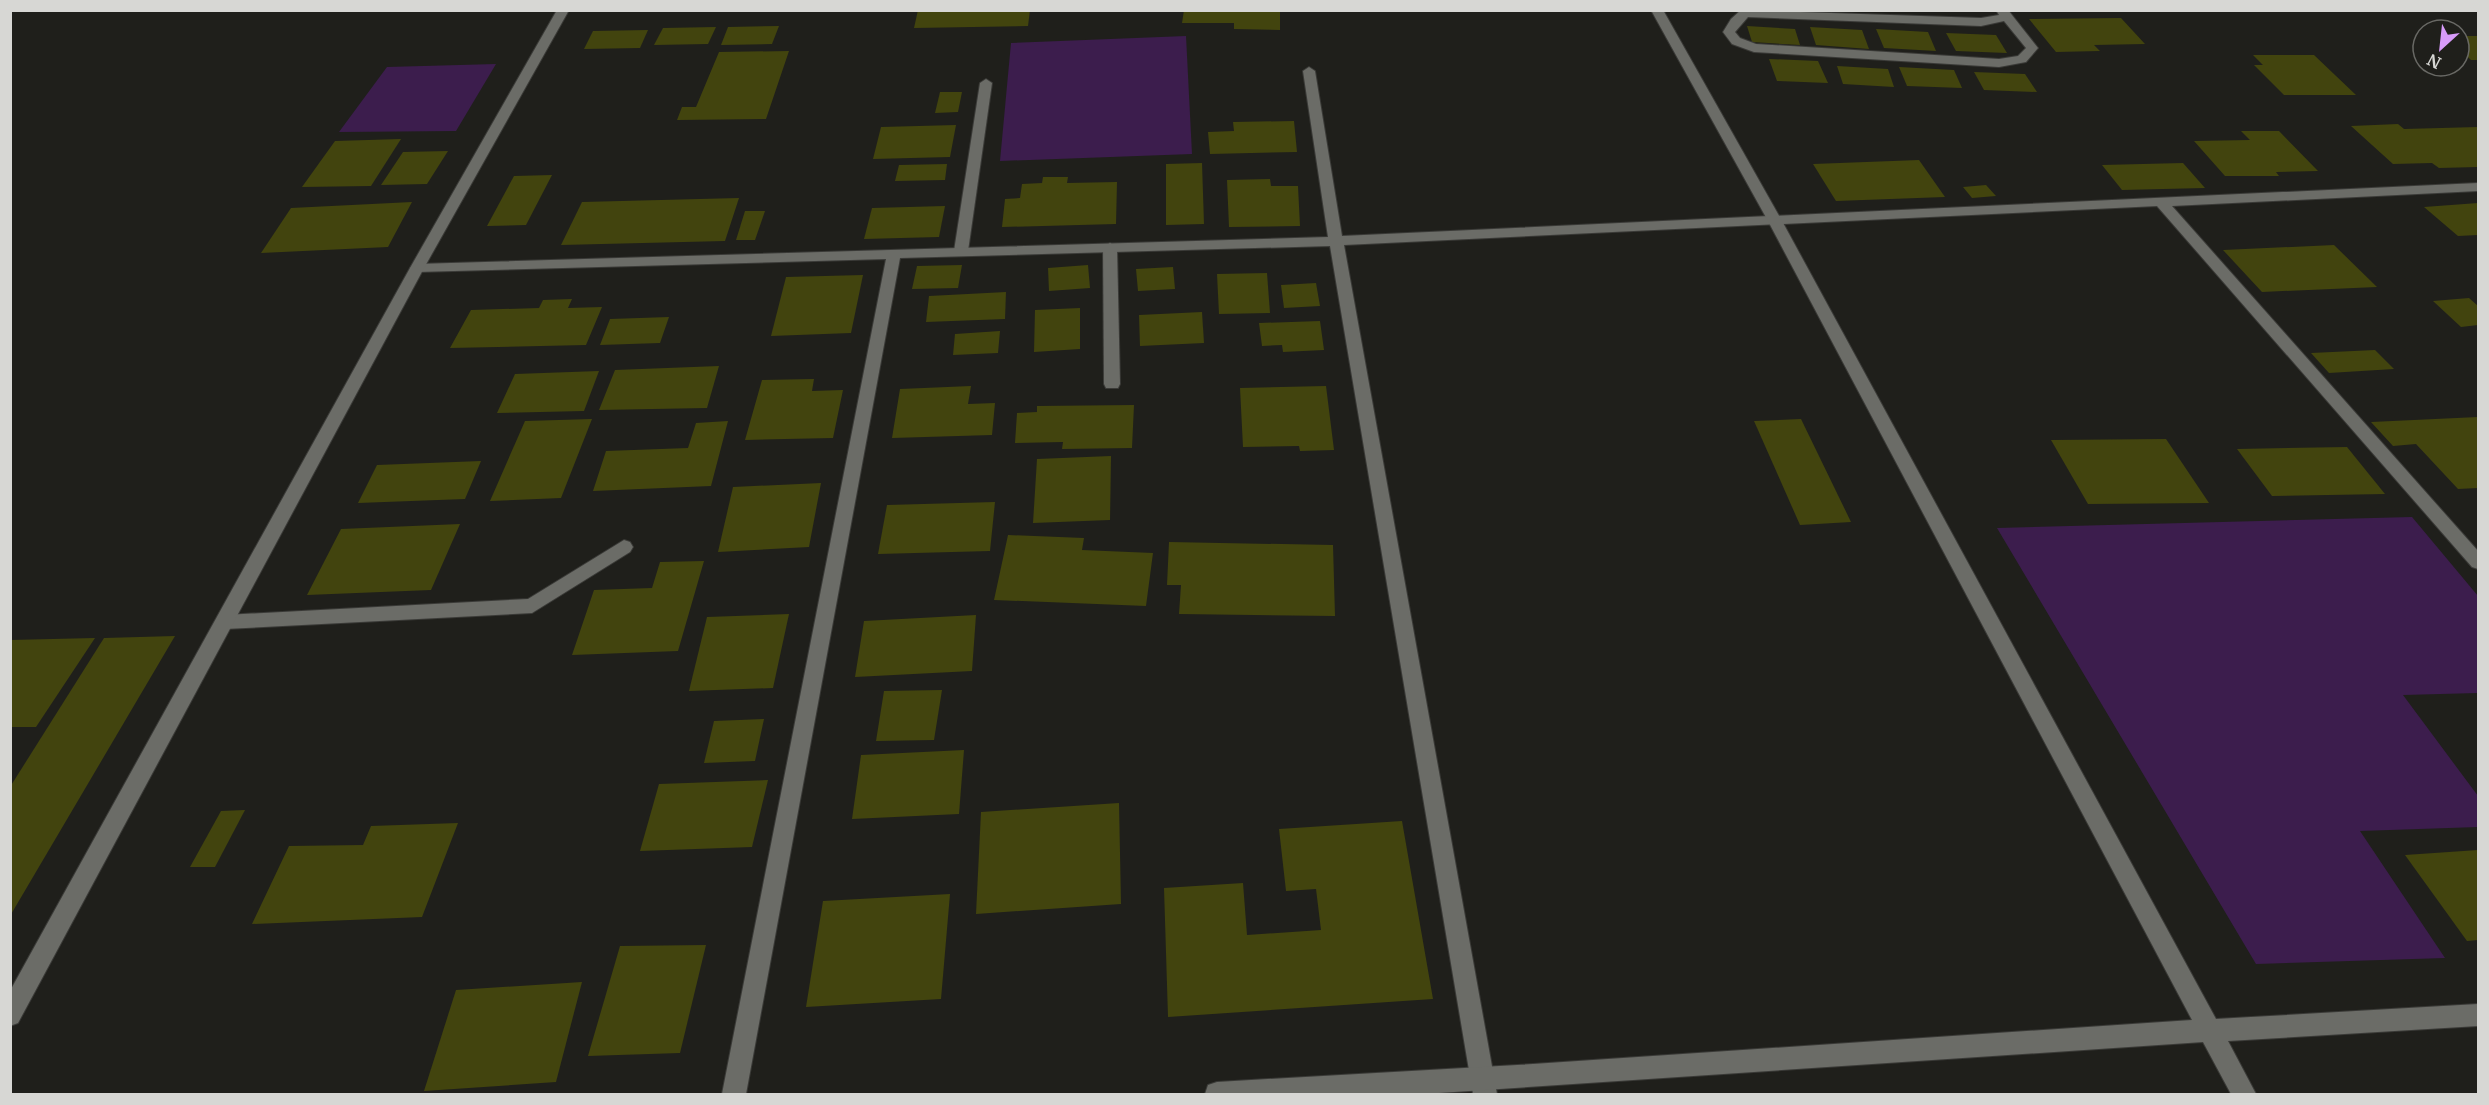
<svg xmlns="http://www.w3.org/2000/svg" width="2489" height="1105" font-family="Merriweather,serif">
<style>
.green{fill:#3c1d4d}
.building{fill:#42440e}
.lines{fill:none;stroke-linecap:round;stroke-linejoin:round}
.service-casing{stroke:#3a3a37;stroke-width:2}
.minor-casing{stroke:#3a3a37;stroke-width:2}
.tertiary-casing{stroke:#3a3a37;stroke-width:2}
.service{fill:#6b6c67;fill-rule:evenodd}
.minor{fill:#6b6c67;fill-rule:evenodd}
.tertiary{fill:#6b6c67;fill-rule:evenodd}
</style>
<rect width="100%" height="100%" fill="#1f1f1b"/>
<g class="green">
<path d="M1186 36 1192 154 1000 161 1011 43Z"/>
<path d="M496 64 456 131 339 132 387 67Z"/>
<path d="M2412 517 2478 596V693L2403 695 2478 796V827L2360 831 2445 958 2256 964 1997 528Z"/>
</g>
<g class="building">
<path d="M918 10H1030L1028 26 914 28Z"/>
<path d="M1184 10H1280V30L1234 29V23H1182Z"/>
<path d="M2121 18 2145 44 2094 45 2100 51 2056 52 2029 19Z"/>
<path d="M779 26 772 44 721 45 728 27Z"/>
<path d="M1747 26 1795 29 1800 45 1752 42Z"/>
<path d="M716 27 708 44 654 45 663 28Z"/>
<path d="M1810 27 1862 30 1869 49 1816 45Z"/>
<path d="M1876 29 1928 32 1936 51 1884 48Z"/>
<path d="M648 30 640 48 584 49 593 31Z"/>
<path d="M1946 33 1996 35 2007 53 1956 51Z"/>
<path d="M2459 36H2478V60H2471L2459 49Z"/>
<path d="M789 51 766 119 677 120 682 107H696L719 52Z"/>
<path d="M2253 55H2314L2356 95H2284L2254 65H2263Z"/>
<path d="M1769 59 1818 61 1828 83 1777 81Z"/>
<path d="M1837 66 1888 69 1894 87 1843 84Z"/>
<path d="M1899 67 1954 70 1962 88 1907 86Z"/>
<path d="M1974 72 2025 74 2037 92 1984 90Z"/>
<path d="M940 92H962L958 112 935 113Z"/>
<path d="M1294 121 1297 152 1210 154 1208 132 1234 131 1233 122Z"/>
<path d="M2398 124 2404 129 2478 127V167L2439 168 2432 163 2393 164 2351 126Z"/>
<path d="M956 125 950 157 873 159 881 127Z"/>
<path d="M2241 131H2279L2318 171 2276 172 2279 176H2225L2194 141 2250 140Z"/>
<path d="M401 139 371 186 302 187 335 141Z"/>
<path d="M448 151 427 184 381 185 403 152Z"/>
<path d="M1919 160 1945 197 1836 201 1813 164Z"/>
<path d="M1202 163 1204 224 1166 225V164Z"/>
<path d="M2183 163 2205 188 2122 190 2102 165Z"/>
<path d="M947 164 945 180 895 181 899 165Z"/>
<path d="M552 175 526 225 487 226 514 176Z"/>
<path d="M1043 177H1068L1067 183 1117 182 1116 224 1002 227 1005 199 1020 198 1022 184 1042 183Z"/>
<path d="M1270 179 1271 186H1298L1300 226 1229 227 1227 180Z"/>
<path d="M1986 185 1996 196 1972 198 1963 187Z"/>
<path d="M739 198 725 241 561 245 582 202Z"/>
<path d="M412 202 388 247 261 253 291 208Z"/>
<path d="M2478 203V235L2458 236 2424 207Z"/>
<path d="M945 206 939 237 864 239 872 208Z"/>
<path d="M745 211H765L755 240H736Z"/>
<path d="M2334 245 2377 287 2262 292 2223 250Z"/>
<path d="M962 265 958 288 912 289 917 266Z"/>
<path d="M1088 265 1090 288 1049 291 1048 268Z"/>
<path d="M1173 267 1175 289 1138 291 1136 269Z"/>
<path d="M1267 273 1270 313 1219 314 1217 274Z"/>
<path d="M863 275 851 333 771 336 786 277Z"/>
<path d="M1316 283 1320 306 1284 308 1281 285Z"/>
<path d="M1006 292 1005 319 926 322 929 296Z"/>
<path d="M2469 298 2478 306V325L2461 327 2433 301Z"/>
<path d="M572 299 568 308 602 307 586 345 450 348 471 310 539 308 543 300Z"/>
<path d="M1080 308V349L1034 352 1035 310Z"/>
<path d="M1202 312 1204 343 1140 346 1139 315Z"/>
<path d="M669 317 660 343 600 345 610 319Z"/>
<path d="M1320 321 1324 350 1283 352 1282 345 1262 346 1259 323Z"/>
<path d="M1000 331 998 353 953 355 955 334Z"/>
<path d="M2375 350 2394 369 2329 373 2311 353Z"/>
<path d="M719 366 707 408 599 410 615 370Z"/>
<path d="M599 371 584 411 497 413 515 374Z"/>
<path d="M814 379 812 391 843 390 833 438 745 440 762 380Z"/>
<path d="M971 386 968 404 995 403 992 435 892 438 900 389Z"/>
<path d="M1326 386 1334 450 1300 451 1299 446 1243 447 1240 388Z"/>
<path d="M1134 405 1132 448 1062 449 1063 442 1015 443 1017 413 1037 412V406Z"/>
<path d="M2478 417V488L2458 489 2416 444 2393 446 2371 422Z"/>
<path d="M592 419 561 498 490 501 525 421Z"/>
<path d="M1801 419 1851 522 1800 525 1754 421Z"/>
<path d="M728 421 711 486 593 491 606 451 688 448 696 423Z"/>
<path d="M2166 439 2209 503 2088 504 2051 440Z"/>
<path d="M2347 447 2385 494 2272 496 2237 449Z"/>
<path d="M1111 456 1110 520 1033 523 1037 459Z"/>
<path d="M481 461 465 499 358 503 377 465Z"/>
<path d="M821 483 809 547 718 552 733 487Z"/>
<path d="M995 502 990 551 878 554 887 505Z"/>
<path d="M460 524 431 590 307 595 341 529Z"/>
<path d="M1008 535 1084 538 1082 550 1153 553 1146 606 994 600Z"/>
<path d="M1169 542 1333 545 1335 616 1179 614 1181 585H1167Z"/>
<path d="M704 561 678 651 572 655 594 590 652 588 660 562Z"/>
<path d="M789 614 773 688 689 691 707 617Z"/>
<path d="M976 615 972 671 855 677 864 621Z"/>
<path d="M175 636 10 916V787L104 638Z"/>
<path d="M95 638 36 727H10V640Z"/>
<path d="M942 690 934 740 876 741 884 691Z"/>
<path d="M764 719 755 761 704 763 714 721Z"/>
<path d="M964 750 959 814 852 819 861 755Z"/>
<path d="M768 780 752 847 640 851 659 784Z"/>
<path d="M1119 803 1121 904 976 914 981 812Z"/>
<path d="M245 810 215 867H190L221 811Z"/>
<path d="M1402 821 1433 999 1168 1017 1164 888 1243 883 1247 935 1321 930 1316 889 1286 891 1279 829Z"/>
<path d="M458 823 422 917 252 924 289 846 363 845 371 826Z"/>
<path d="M2478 850V940L2467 941 2405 855Z"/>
<path d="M950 894 941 999 806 1007 823 901Z"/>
<path d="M706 945 680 1053 588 1056 620 946Z"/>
<path d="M582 982 556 1082 424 1091 456 990Z"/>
</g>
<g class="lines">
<defs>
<g id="service">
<path d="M1741 10 1981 18 1999 15 1996 10H2008L2038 48 2026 62 1999 67 1754 52 1732 44 1723 32 1731 19ZM1748 17 1981 26 2004 21 2026 48 2018 56 1999 59 1756 44 1740 38 1735 32Z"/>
<path d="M986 79 992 83 968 251 961 255 954 251 980 83Z"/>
<path d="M1110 243 1117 247 1120 384 1118 388H1106L1104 384 1103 247Z"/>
<path d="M624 540 630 542 633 547 630 552 532 613 225 629 218 627 216 622 218 617 225 615 528 599Z"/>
</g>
<path id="minor" d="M1309 67 1315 71 1342 236 2478 183V191L2172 206 2478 551V569L2472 567 2157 206 1344 245 1497 1094H1473L1330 246 900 258 746 1094H722L886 259 417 272 410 268 417 264 1328 237 1303 71Z"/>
<g id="tertiary">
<path d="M557 10H569L424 268 18 1023 10 1026V991L410 268Z"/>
<path d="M1651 10H1663L1782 221 2216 1019 2478 1004V1026L2228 1041 2256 1094H2231L2203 1042 1424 1094H1205L1208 1085 1217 1082 1533 1064 2192 1020 1768 221Z"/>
</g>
</defs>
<use href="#service" class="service-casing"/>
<use href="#minor" class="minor-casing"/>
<use href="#tertiary" class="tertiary-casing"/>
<use href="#service" class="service"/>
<use href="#minor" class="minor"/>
<use href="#tertiary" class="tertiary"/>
</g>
<rect width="2489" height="1105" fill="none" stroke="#d7d7d4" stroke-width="24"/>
<g transform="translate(2441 48) rotate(207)"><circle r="28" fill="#1f1f1b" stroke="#696965" stroke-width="1.5"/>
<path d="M0-4.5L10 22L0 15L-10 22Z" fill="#d79bf9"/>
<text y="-9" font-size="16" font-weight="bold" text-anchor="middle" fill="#d7d7d4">N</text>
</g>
</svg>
